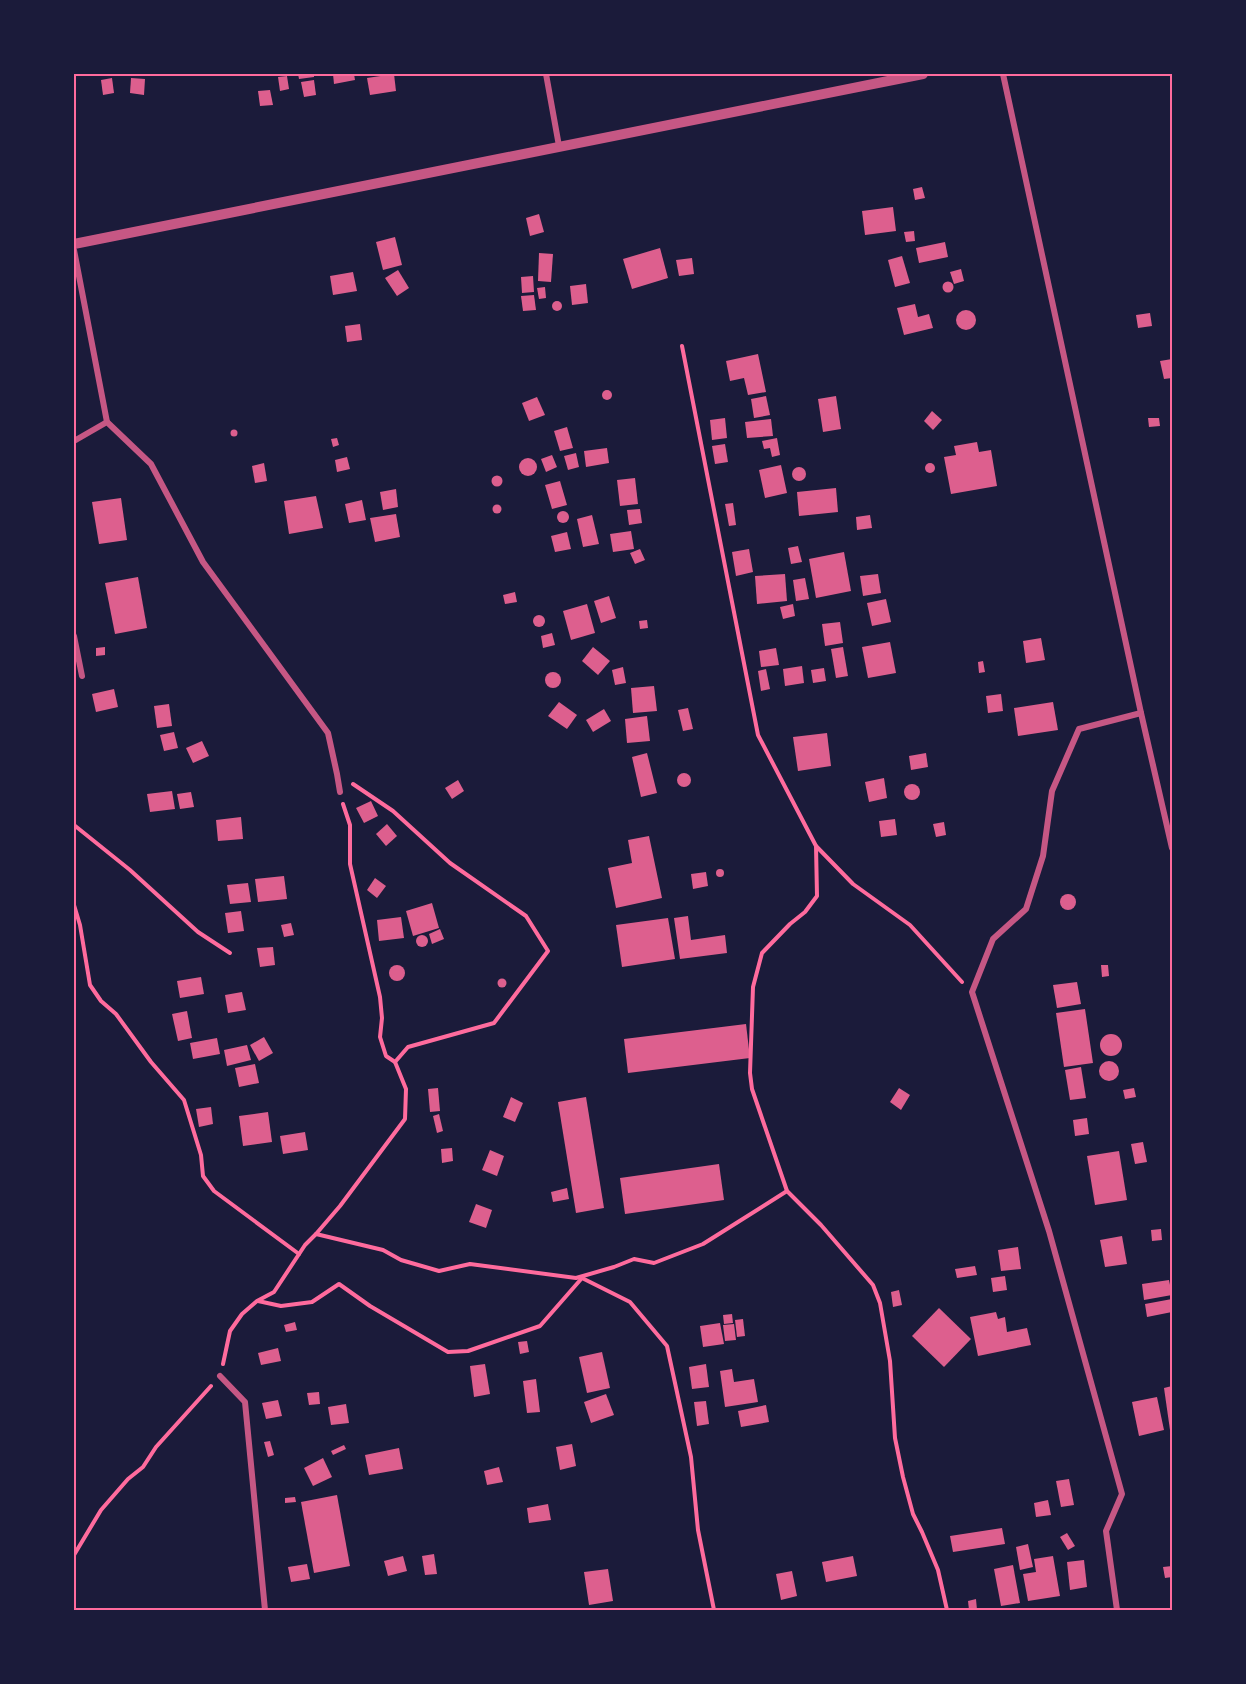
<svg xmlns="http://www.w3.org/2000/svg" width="1246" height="1684" font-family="'Open Sans',sans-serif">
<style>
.building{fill:#dd5f8e}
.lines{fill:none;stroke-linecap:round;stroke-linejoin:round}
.path{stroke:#ff6b9d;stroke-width:4}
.minor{stroke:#c65784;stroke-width:6}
.tertiary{stroke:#c65784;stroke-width:10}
.neatline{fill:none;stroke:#ff6b9d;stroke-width:2}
</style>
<rect width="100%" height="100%" fill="#1b1b3a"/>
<g class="building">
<path d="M298 74H314V77L299 79Z"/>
<path d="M333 74H354L355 80 334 84Z"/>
<path d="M394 74 396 91 370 95 367 78Z"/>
<path d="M287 76 289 89 280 91 278 77Z"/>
<path d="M112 78 114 93 103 95 101 80Z"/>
<path d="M131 78 145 79 144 95 130 93Z"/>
<path d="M314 80 316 95 304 97 301 82Z"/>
<path d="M270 90 273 105 260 106 258 91Z"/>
<path d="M922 187 925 198 915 200 913 189Z"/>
<path d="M893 207 896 231 865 235 862 211Z"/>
<path d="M539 214 544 232 530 236 526 218Z"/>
<path d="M914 231 915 241 906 242 904 232Z"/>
<path d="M395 237 402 265 383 270 376 242Z"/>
<path d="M945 242 948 257 919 263 916 248Z"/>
<path d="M660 248 668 278 632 289 623 259Z"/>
<path d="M539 253 553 254 551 282 538 281Z"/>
<path d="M902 256 910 283 895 287 888 260Z"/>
<path d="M692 258 694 274 679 276 676 260Z"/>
<path d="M961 269 964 281 954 284 950 272Z"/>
<path d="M398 270 409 288 397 296 385 278Z"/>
<path d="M353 272 357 291 333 295 330 276Z"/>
<path d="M533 276 534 292 522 293 521 277Z"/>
<circle cx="948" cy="287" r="5.5"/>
<path d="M586 284 588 303 572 305 570 286Z"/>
<path d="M545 287 546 298 539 299 537 288Z"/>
<path d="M534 295 536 310 523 311 521 296Z"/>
<circle cx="557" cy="306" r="5"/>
<path d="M915 304 918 317 929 314 933 328 904 335 897 308Z"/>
<circle cx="966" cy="320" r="10"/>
<path d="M1150 313 1152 326 1138 328 1136 315Z"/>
<path d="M360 324 362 340 347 342 345 326Z"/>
<path d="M758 354 766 392 748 395 744 378 730 381 726 361Z"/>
<path d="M1172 359V378L1164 379 1160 361Z"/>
<circle cx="607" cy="395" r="5"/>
<path d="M766 396 770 415 754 418 751 399Z"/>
<path d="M836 396 841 429 823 432 818 399Z"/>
<path d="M537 397 545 415 529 421 522 403Z"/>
<path d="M932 411 942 420 933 430 924 421Z"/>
<path d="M725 418 727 438 712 440 710 420Z"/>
<path d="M1148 418H1159L1160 426 1149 427Z"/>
<path d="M771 419 773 436 747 438 745 422Z"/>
<path d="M567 427 573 448 560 451 554 431Z"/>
<circle cx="234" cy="433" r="3.5"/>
<path d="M337 438 339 445 333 447 331 439Z"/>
<path d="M777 438 780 455 772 457 770 448 764 449 762 441Z"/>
<path d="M977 442 979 452 991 450 997 486 951 494 944 457 956 455 954 446Z"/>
<path d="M725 444 728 462 715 464 712 446Z"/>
<path d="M607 448 609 463 586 467 584 451Z"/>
<path d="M576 453 579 467 568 470 564 456Z"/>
<path d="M552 455 557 467 546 472 541 459Z"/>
<path d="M347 457 350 469 337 472 335 460Z"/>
<circle cx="528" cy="467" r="9"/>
<circle cx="930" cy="468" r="5"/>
<path d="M264 463 267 481 255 483 252 466Z"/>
<path d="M781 465 787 493 765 498 759 470Z"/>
<circle cx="799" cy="474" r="7"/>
<circle cx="497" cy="481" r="5.5"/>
<path d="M635 478 638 504 620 506 617 480Z"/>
<path d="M560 481 567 505 552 509 545 485Z"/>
<path d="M836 488 838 512 799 516 797 492Z"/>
<path d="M396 489 398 507 383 510 380 492Z"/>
<path d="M316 496 323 528 289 534 284 501Z"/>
<path d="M121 498 127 540 99 544 92 502Z"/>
<path d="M362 500 366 520 349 523 345 504Z"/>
<path d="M733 503 736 525 729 526 725 504Z"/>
<circle cx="497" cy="509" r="4.5"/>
<path d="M640 509 642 523 629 525 627 510Z"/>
<circle cx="563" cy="517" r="6"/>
<path d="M396 514 400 537 375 542 370 518Z"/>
<path d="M592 515 599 544 583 547 577 519Z"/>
<path d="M870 515 872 528 857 530 856 517Z"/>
<path d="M631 531 634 549 613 552 610 534Z"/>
<path d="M567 532 571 549 555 552 551 536Z"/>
<path d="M798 546 802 562 791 564 788 548Z"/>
<path d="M640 549 645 560 635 564 630 553Z"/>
<path d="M749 549 753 572 736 576 732 552Z"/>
<path d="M844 552 851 591 816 598 809 559Z"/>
<path d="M785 574 787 601 757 604 755 576Z"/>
<path d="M878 574 881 593 863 596 860 576Z"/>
<path d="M138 577 147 628 115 634 105 583Z"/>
<path d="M805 578 809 599 796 601 793 580Z"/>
<path d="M515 592 517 602 505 604 503 595Z"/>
<path d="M609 596 616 618 601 623 594 601Z"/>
<path d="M886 599 891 622 872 626 867 603Z"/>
<path d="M587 604 595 633 571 640 563 611Z"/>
<path d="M793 604 795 616 783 619 780 607Z"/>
<circle cx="539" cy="621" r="6"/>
<path d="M647 620 648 628 640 629 639 621Z"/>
<path d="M840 622 843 643 825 646 822 624Z"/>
<path d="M552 633 555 645 543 648 541 636Z"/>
<path d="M1041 638 1045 660 1026 663 1023 641Z"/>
<path d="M890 642 896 673 868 678 862 647Z"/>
<path d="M105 647V655L96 656V648Z"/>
<path d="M593 647 610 661 598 675 582 661Z"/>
<path d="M843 647 848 676 836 678 831 649Z"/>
<path d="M776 648 779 665 761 667 759 651Z"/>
<path d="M983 661 985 672 979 673 978 662Z"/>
<path d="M802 666 804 683 785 686 783 669Z"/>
<path d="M623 667 626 683 615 685 612 670Z"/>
<path d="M824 668 826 681 813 683 811 670Z"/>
<path d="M766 669 770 689 761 691 758 671Z"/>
<circle cx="553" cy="680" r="8"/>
<path d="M654 686 657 711 633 713 631 688Z"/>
<path d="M114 689 118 707 96 712 92 694Z"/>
<path d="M1001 694 1003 711 988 713 986 696Z"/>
<path d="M559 702 577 715 567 729 548 716Z"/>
<path d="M1053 702 1058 730 1018 736 1014 708Z"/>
<path d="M169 704 172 726 157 728 154 706Z"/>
<path d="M688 708 693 729 683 731 678 710Z"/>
<path d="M604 709 611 721 593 732 586 720Z"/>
<path d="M647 716 650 741 627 743 625 719Z"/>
<path d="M174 732 178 748 164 751 160 735Z"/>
<path d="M827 733 831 766 798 771 793 737Z"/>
<path d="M202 741 209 756 193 763 186 748Z"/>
<path d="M647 753 657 793 641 797 632 757Z"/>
<path d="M926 753 928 767 911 770 909 756Z"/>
<circle cx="684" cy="780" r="7"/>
<path d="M884 778 887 798 869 802 865 782Z"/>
<path d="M458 780 464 791 452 799 445 788Z"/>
<circle cx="912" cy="792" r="8"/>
<path d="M172 791 175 809 150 812 147 794Z"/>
<path d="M191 792 194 807 180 809 177 794Z"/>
<path d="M371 801 378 816 364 823 356 808Z"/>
<path d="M241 817 243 839 218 841 216 820Z"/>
<path d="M895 819 897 835 881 837 879 821Z"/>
<path d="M944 822 946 835 936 837 933 824Z"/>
<path d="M387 824 397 836 386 846 376 834Z"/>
<path d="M649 836 662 898 616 908 608 868 632 863 628 840Z"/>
<circle cx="720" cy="873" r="4"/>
<path d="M706 872 708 886 693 889 691 874Z"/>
<path d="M284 876 287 899 258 902 255 879Z"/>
<path d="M375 878 386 886 377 898 367 890Z"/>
<path d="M248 883 251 902 230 904 227 885Z"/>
<circle cx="1068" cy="902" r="8"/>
<path d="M432 903 439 928 413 936 406 911Z"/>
<path d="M241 911 244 931 228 933 225 913Z"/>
<path d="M688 916 691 940 725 935 727 953 680 959 674 918Z"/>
<path d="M401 917 404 938 379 941 377 920Z"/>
<path d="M668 918 675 959 622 967 616 925Z"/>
<path d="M291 923 294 935 284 937 281 925Z"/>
<path d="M440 929 444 939 432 944 429 934Z"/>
<circle cx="422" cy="941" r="6"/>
<path d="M273 947 275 965 260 967 257 948Z"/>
<circle cx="397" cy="973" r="8"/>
<path d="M1101 965H1108L1109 976 1102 977Z"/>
<path d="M201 977 204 994 180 998 177 981Z"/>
<circle cx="502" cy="983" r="4.5"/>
<path d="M1077 982 1081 1004 1057 1008 1053 985Z"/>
<path d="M242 992 246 1010 228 1013 225 995Z"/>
<path d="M1085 1009 1093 1063 1064 1067 1056 1013Z"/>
<path d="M187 1011 192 1038 178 1041 172 1014Z"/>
<path d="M746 1024 750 1058 628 1073 624 1039Z"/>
<circle cx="1111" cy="1045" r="11"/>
<path d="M264 1037 273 1053 259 1061 250 1045Z"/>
<path d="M217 1038 220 1054 193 1059 190 1043Z"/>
<path d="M247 1045 251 1060 227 1066 224 1050Z"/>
<circle cx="1109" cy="1071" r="10"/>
<path d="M255 1064 259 1083 239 1087 235 1068Z"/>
<path d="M1081 1067 1086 1098 1070 1100 1065 1070Z"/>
<path d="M438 1088 440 1111 430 1112 428 1089Z"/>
<path d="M899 1088 910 1095 901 1110 890 1102Z"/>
<path d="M1134 1088 1136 1097 1125 1099 1123 1090Z"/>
<path d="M511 1097 523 1103 515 1122 503 1117Z"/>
<path d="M586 1097 604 1208 576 1213 558 1102Z"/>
<path d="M211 1107 213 1124 199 1127 196 1109Z"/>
<path d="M268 1112 272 1142 243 1146 239 1116Z"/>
<path d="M439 1114 443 1131 437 1133 433 1116Z"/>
<path d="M1087 1118 1089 1134 1075 1136 1073 1120Z"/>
<path d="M305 1132 308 1150 283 1154 280 1136Z"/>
<path d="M1143 1142 1147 1162 1135 1164 1131 1144Z"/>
<path d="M452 1148 453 1161 442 1163 441 1149Z"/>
<path d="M490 1150 504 1156 497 1176 482 1170Z"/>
<path d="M1119 1151 1127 1200 1095 1205 1087 1156Z"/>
<path d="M719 1164 724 1200 625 1214 620 1178Z"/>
<path d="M567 1188 569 1199 553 1202 551 1192Z"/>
<path d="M476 1204 492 1210 486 1228 469 1222Z"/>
<path d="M1161 1229 1162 1240 1152 1241 1151 1230Z"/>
<path d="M1122 1236 1127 1264 1105 1267 1100 1240Z"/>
<path d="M1018 1247 1021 1269 1001 1271 998 1250Z"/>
<path d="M975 1266 977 1275 957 1278 955 1269Z"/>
<path d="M1005 1276 1007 1290 993 1292 991 1278Z"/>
<path d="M1169 1280 1172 1295 1144 1300 1142 1284Z"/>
<path d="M899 1290 902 1305 893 1307 891 1292Z"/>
<path d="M1172 1299V1312L1147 1317 1145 1304Z"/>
<path d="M939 1308 971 1339 944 1367 912 1336Z"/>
<path d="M996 1312 998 1319 1005 1317 1007 1332 1027 1328 1031 1345 978 1356 970 1317Z"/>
<path d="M732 1314 733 1323 724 1324 723 1315Z"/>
<path d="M743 1319 745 1336 737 1337 735 1320Z"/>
<path d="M295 1322 297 1330 286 1332 284 1325Z"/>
<path d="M720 1323 724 1344 703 1347 700 1326Z"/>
<path d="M734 1324 736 1340 725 1341 723 1325Z"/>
<path d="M527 1341 529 1352 520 1354 518 1342Z"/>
<path d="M278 1348 281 1361 261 1365 258 1353Z"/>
<path d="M602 1352 610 1388 587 1393 579 1357Z"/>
<path d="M485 1364 490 1394 474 1397 470 1366Z"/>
<path d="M706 1364 709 1387 692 1389 689 1367Z"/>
<path d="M732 1369 734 1382 754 1379 758 1402 725 1407 720 1371Z"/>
<path d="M536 1379 540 1412 527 1413 523 1381Z"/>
<path d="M1172 1386V1429L1170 1430 1164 1388Z"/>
<path d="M319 1392 320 1404 309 1405 307 1393Z"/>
<path d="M606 1394 614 1415 591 1423 584 1402Z"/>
<path d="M1157 1397 1164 1430 1139 1436 1132 1402Z"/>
<path d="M278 1400 282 1416 266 1419 262 1403Z"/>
<path d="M706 1401 709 1424 697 1426 694 1402Z"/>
<path d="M346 1404 349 1423 331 1425 328 1407Z"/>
<path d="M766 1405 769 1422 741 1427 738 1411Z"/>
<path d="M270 1441 274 1455 268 1457 264 1442Z"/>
<path d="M572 1444 576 1466 560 1470 556 1447Z"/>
<path d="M344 1445 346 1449 333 1455 331 1451Z"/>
<path d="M399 1448 403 1469 369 1475 365 1455Z"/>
<path d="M323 1458 332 1477 313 1486 304 1468Z"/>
<path d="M499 1467 503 1482 487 1485 484 1471Z"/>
<path d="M1069 1479 1074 1505 1061 1507 1056 1481Z"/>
<path d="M337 1495 350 1566 314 1573 301 1502Z"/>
<path d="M295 1497 296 1502 285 1503V1498Z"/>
<path d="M1048 1500 1051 1515 1036 1517 1034 1503Z"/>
<path d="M548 1504 551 1520 529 1523 527 1508Z"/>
<path d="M1002 1528 1005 1544 953 1552 950 1536Z"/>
<path d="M1067 1533 1075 1546 1068 1550 1060 1537Z"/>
<path d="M1028 1544 1033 1567 1020 1570 1016 1547Z"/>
<path d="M434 1554 437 1574 425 1575 422 1556Z"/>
<path d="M403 1556 407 1571 388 1576 384 1561Z"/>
<path d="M853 1556 857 1576 826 1582 822 1562Z"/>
<path d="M1053 1556 1060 1596 1028 1601 1023 1574 1036 1572 1034 1559Z"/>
<path d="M1084 1560 1087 1587 1070 1590 1067 1562Z"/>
<path d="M307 1564 310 1579 291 1582 288 1567Z"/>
<path d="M1013 1565 1020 1603 1001 1606 994 1569Z"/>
<path d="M1172 1566V1577L1165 1578 1163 1567Z"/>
<path d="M608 1569 613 1601 589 1605 584 1572Z"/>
<path d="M792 1571 797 1596 781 1600 776 1574Z"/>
<path d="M976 1599 977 1610H969L968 1601Z"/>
</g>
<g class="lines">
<g class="path">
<path d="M682 346 758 735 816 846 853 884 910 925 962 982"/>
<path d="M353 784 393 811 450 863 526 916 548 951 494 1023 408 1047 395 1062"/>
<path d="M74 825 130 870 198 932 230 953"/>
<path d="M816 846 817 896 805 912 790 924 762 953 753 987 750 1073 752 1089 787 1191 821 1225 873 1285 880 1303 890 1361 895 1438 903 1477 913 1514 922 1532 938 1570 947 1610"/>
<path d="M74 905 80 925 90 985 101 1001 116 1014 151 1062 184 1100 201 1155 203 1176 214 1191 299 1254"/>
<path d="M316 1234 383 1250 401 1260 439 1271 470 1264 576 1278 614 1267 634 1259 654 1263 703 1244 787 1191"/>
<path d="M258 1301 281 1306 312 1302 339 1284 370 1306 448 1352 468 1351 540 1326 582 1278 630 1302 667 1346 691 1457 698 1530 714 1610"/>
<path d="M223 1364 230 1331 242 1314 257 1301 274 1292 305 1245 316 1234 340 1206 405 1119 406 1089 395 1062 386 1056 380 1037 382 1018 380 997 350 864V825L343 804"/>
<path d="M74 1555 101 1510 128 1479 143 1467 156 1447 211 1386"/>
</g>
<g class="minor">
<path d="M546 74 559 146"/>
<path d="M1003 74 1141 713 1172 848"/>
<path d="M74 250 107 422"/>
<path d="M74 441 107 422 151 464 203 562 328 733 337 774 340 792"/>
<path d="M74 636 82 676"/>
<path d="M220 1376 245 1402 265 1610"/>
<path d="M1117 1610 1106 1531 1122 1494 1049 1231 972 992 993 939 1026 909 1043 856 1052 791 1079 729 1141 713"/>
</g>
<path class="tertiary" d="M74 244 923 74"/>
</g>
<rect width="1246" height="1684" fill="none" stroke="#1b1b3a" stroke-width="150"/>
<rect x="75" y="75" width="1096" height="1534" class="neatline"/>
</svg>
